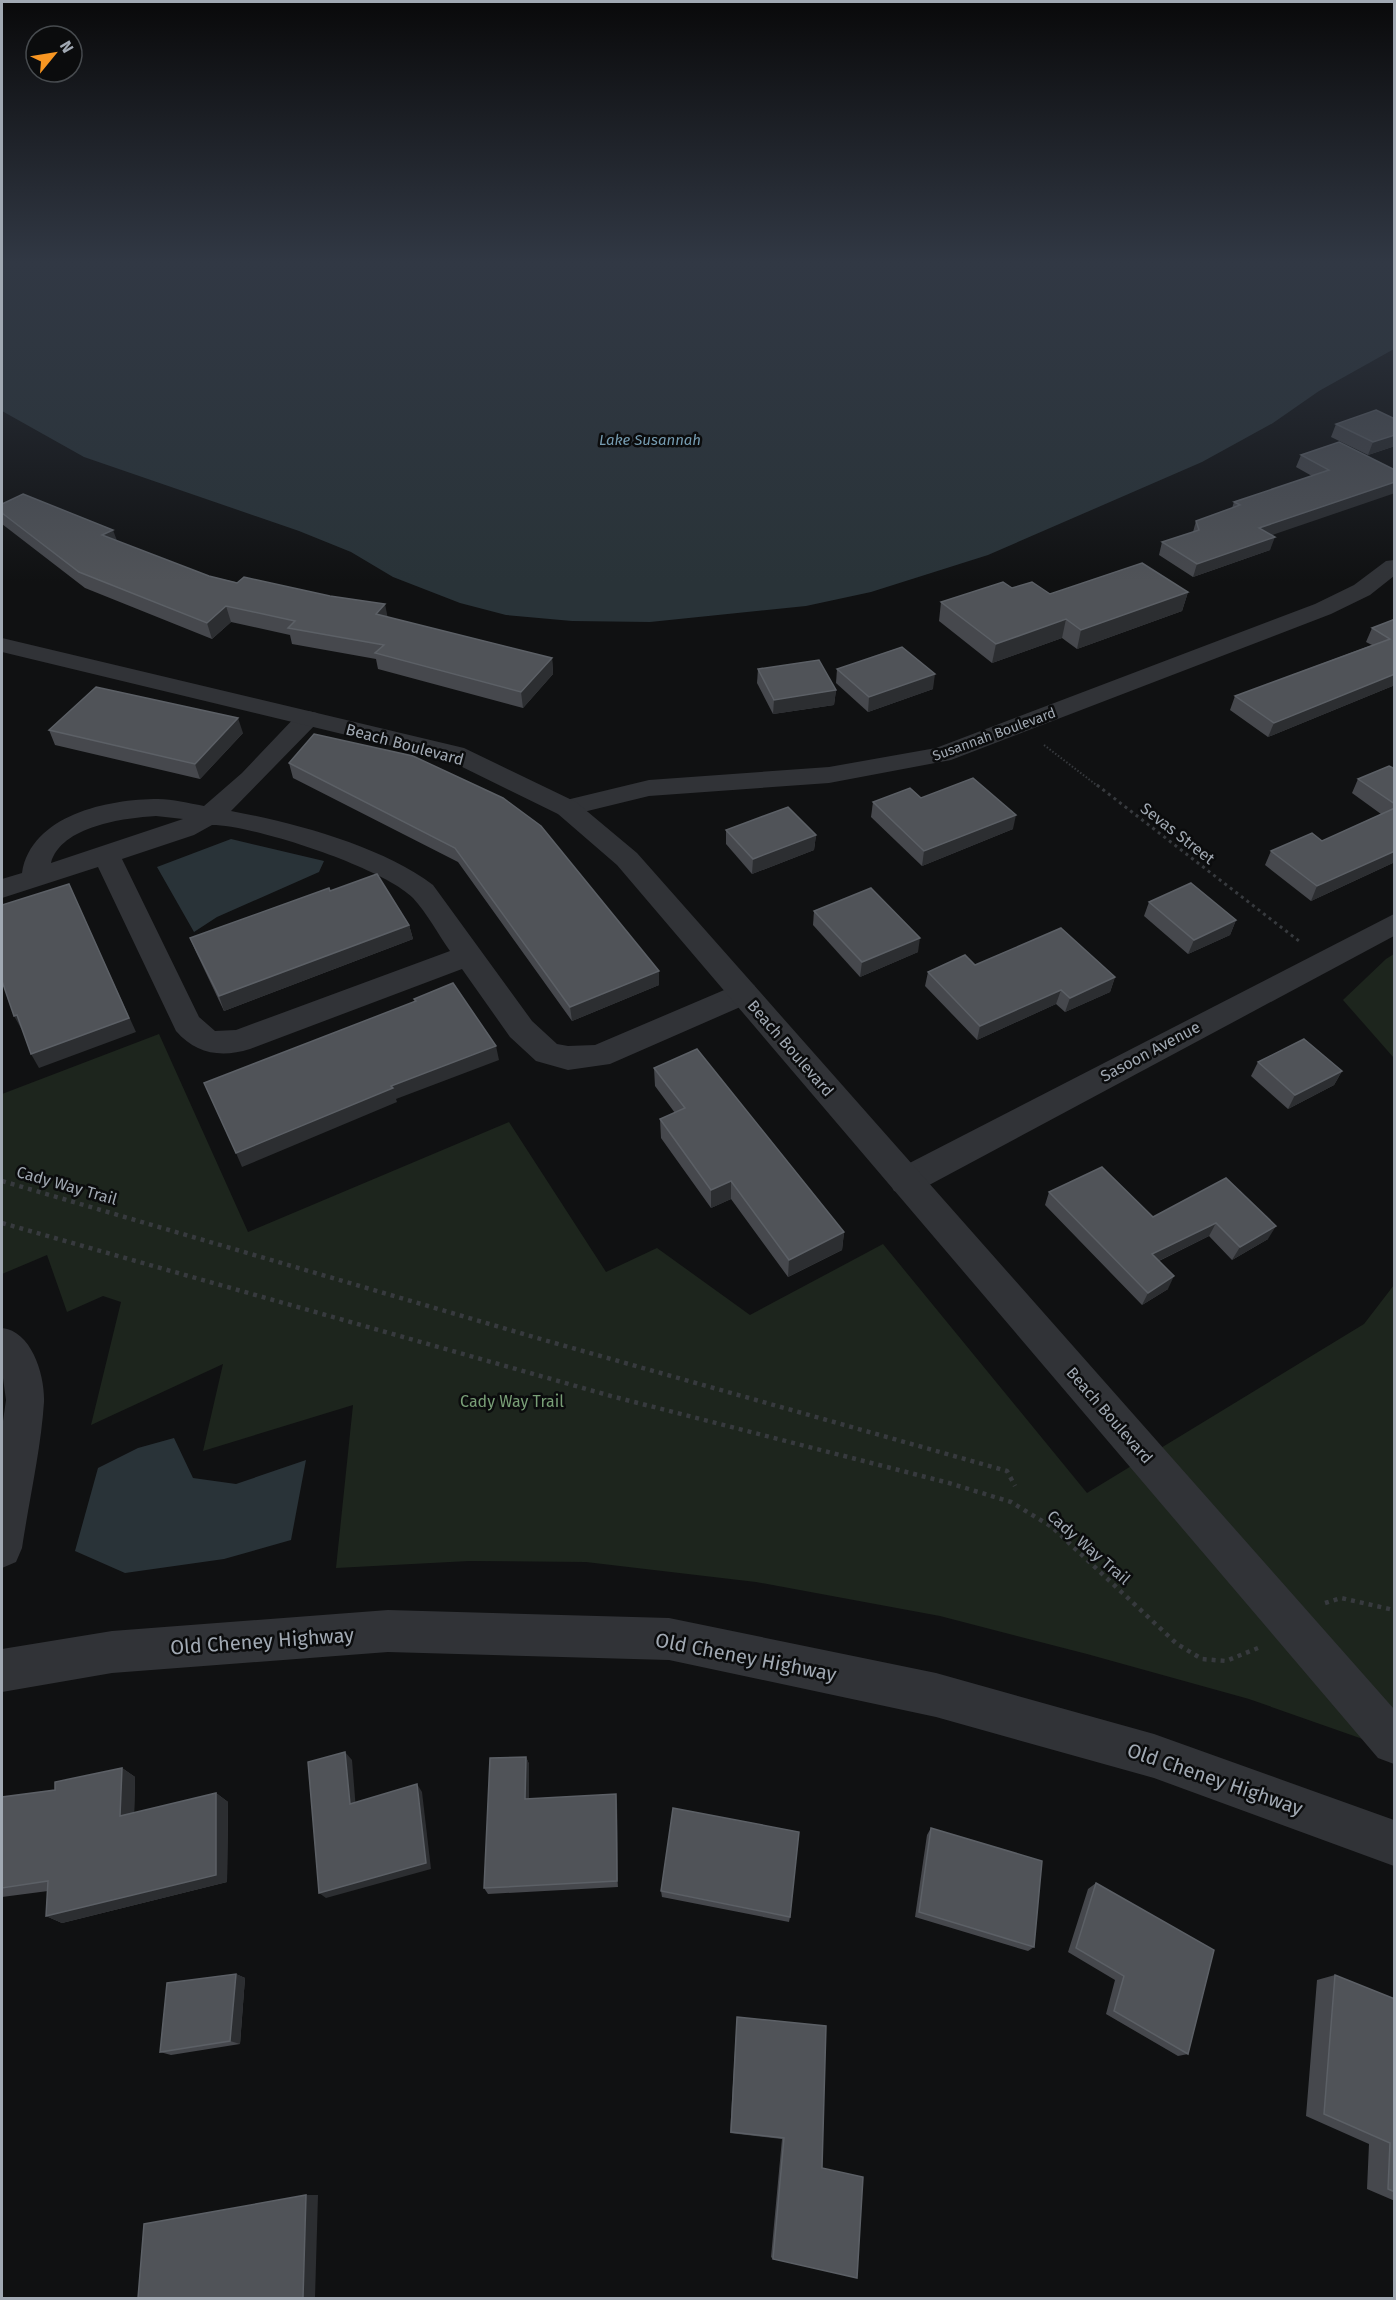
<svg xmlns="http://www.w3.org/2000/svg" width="1396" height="2300" font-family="'Fira Sans',sans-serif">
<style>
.green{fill:#1d251d}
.water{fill:#293338}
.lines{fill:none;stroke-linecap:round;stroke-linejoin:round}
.path-far2{stroke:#373a3e;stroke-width:2;stroke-dasharray:1.5 2;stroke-linecap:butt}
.path-far1{stroke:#373a3e;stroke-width:3;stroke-dasharray:3 4;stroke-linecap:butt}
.path{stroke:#373a3e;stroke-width:4.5;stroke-dasharray:4 5;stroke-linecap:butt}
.minor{fill:#313337;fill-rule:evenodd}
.tertiary{fill:#313337;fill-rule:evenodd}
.wall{fill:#46484d}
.shaded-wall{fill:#2c2e31}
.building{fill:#505358;stroke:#5c6066;stroke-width:1.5}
.labels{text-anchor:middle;stroke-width:5;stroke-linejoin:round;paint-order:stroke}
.far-street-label{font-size:14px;fill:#a1a9b3;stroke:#0b0c0d}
.far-water-label{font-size:15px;font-style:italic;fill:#769cb1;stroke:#0b0c0d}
.street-label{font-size:16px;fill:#a1a9b3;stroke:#0b0c0d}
.park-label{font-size:16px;fill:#799f77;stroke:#0b0c0d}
.near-street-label{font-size:20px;fill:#a1a9b3;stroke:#0b0c0d}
</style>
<rect width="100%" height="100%" fill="#101112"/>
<g class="green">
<path d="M1394 954V1058L1343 1000 1386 959Z"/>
<path d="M159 1034 248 1232 509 1122 606 1272 657 1248 750 1315 883 1244 1087 1493 1364 1324 1394 1285V1750L1249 1699 1087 1654 940 1616 756 1582 586 1562 469 1561 336 1568 353 1405 203 1451 223 1364 91 1425 121 1302 103 1296 67 1312 47 1255 2 1274V1094Z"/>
</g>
<g class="water">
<path d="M2 260H1394V349L1319 391 1273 423 1202 462 988 555 871 592 806 606 650 622 572 621 506 615 460 603 393 577 351 552 299 531 84 457 2 411Z"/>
<path d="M231 839 324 861 319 872 217 917 194 932 157 867Z"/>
<path d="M174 1438 193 1478 236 1484 306 1460 291 1540 224 1559 125 1573 75 1551 98 1468 138 1448Z"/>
</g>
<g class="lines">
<path class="path-far2" d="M1044 745 1099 787"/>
<path class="path-far1" d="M1097 785 1299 941"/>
<g class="path">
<path d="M2 1181 544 1340 1007 1471 1015 1486"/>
<path d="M2 1223 611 1396 949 1483 1011 1502 1052 1527 1177 1644 1202 1659 1226 1661 1258 1648"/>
<path d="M1325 1603 1341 1598 1394 1610"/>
</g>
<g class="minor">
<path d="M1394 560V576L1370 595 1331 614 951 760 829 783 649 796 567 816 558 814 554 808 558 802 649 780 829 767 936 748 1315 604 1354 585 1386 561Z"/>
<path d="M308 711 317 713 320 718 317 723 231 811C295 823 381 846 433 885L532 1021 557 1044 568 1046 595 1045 743 982 754 985 758 993 754 1001 610 1064 568 1070 536 1061 510 1037 462 969 250 1049C221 1058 196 1054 176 1031L98 867 2 898V879L22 873C31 815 108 799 158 799 173 799 188 803 204 806L242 773 299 713ZM156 816 183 819 51 863C61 826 124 818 156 816ZM212 825C254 825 384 868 413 898 427 913 438 934 450 951L236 1030 215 1031 199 1017 122 859 194 835Z"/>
<path d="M1394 914V936L918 1191 906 1194 894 1191 889 1181 894 1171Z"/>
<path d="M2 1328C32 1331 45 1376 44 1402 41 1449 29 1501 22 1548L16 1562 2 1568V1428L6 1400 2 1371Z"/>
</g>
<g class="tertiary">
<path d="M2 638 464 748 576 802 637 853 1394 1709V1764L1378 1758 617 865 558 814 446 759 2 652Z"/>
<path d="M388 1610 669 1618 936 1673 1154 1734 1394 1820V1866L1154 1778 936 1717 669 1660 388 1652 112 1673 2 1692V1649L112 1631Z"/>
</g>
</g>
<g class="wall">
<path d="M1395 419V446L1368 455 1331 437 1336 424Z"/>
<path d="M1301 455 1395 470 1272 535 1270 550 1193 577 1159 555 1162 542 1193 532 1196 521 1232 508 1234 502 1312 476 1296 467Z"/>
<path d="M2 504 117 541 209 576 387 617 552 658 553 674 523 708 378 669 376 659 292 644 290 635 231 622 212 639 85 588 2 524Z"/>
<path d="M1012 588 1050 594 1188 592 1182 611 1077 649 1062 638 992 663 939 621 941 602Z"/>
<path d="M1395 619V685L1268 737 1230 710 1235 696 1372 645 1366 642 1372 628Z"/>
<path d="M758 669 836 690 834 705 773 714 757 683Z"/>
<path d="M837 669 933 689 868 712 836 683Z"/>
<path d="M49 730 243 733 200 779 55 745Z"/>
<path d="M314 734 659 971V985L572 1021 458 862 293 778 289 763Z"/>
<path d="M1395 769V862L1311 901 1265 865 1271 851 1322 841 1381 814 1352 793 1358 779Z"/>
<path d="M921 798 1013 829 922 866 871 817 873 802Z"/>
<path d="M726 830 816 835 814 850 752 874 726 844Z"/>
<path d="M330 891 409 925 413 939 224 1011 196 952 190 938Z"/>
<path d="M1149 902 1236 920 1230 935 1188 954 1144 916Z"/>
<path d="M814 911 918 952 860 977 813 925Z"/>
<path d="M975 965 1115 977 1110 992 1065 1012 1056 1004 977 1040 925 986 928 972Z"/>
<path d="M1258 1062 1342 1071 1334 1085 1288 1109 1251 1076Z"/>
<path d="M654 1068 844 1232 842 1250 788 1277 731 1199 711 1208 661 1138 660 1119 675 1113 655 1086Z"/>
<path d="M1226 1178 1268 1239 1232 1260 1209 1236 1159 1261 1168 1289 1142 1305 1045 1205 1049 1192 1153 1217Z"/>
<path d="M526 1757 529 1764V1799L617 1801 618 1887 488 1894 484 1888Z"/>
<path d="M122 1768 135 1777 134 1813 216 1793 228 1802 227 1882 62 1923 46 1916 48 1891 2 1897V1797L55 1790Z"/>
<path d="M931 1828 1034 1947 1028 1951 915 1917 927 1835Z"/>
<path d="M1096 1883 1188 2054 1178 2056 1106 2014 1115 1980 1068 1952 1088 1889Z"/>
<path d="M661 1891 790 1917 789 1922 662 1897Z"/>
<path d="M236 1974 245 1978 240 2044 171 2055 160 2052Z"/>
<path d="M1335 1975 1395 1999V2201L1367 2189 1369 2144 1306 2116 1317 1980Z"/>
<path d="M737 2017 822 2168 773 2259 771 2257 782 2139 730 2133Z"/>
</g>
<g class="shaded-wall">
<path d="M1395 435V446L1368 455 1373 442Z"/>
<path d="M1395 482V493L1255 541 1259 528Z"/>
<path d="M113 530 119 546 102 535Z"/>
<path d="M1275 537 1270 550 1193 577 1197 564Z"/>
<path d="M1188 592 1182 611 1077 649 1081 630Z"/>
<path d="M385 604 388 619 376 614Z"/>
<path d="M226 606 231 622 212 639 207 623Z"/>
<path d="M1066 619 1062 638 992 663 996 644Z"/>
<path d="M552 658 553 674 523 708 521 692Z"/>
<path d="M935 674 933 689 868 712 869 697Z"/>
<path d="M1395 674V685L1268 737 1274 723Z"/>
<path d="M836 690 834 705 773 714 774 700Z"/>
<path d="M238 718 243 733 200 779 195 764Z"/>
<path d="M1016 815 1013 829 922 866 924 851Z"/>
<path d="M816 835 814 850 752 874 753 859Z"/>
<path d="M1395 851V862L1311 901 1317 886Z"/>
<path d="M69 884 136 1032 39 1068 31 1054Z"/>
<path d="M1236 920 1230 935 1188 954 1194 940Z"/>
<path d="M409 925 413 939 224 1011 219 996Z"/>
<path d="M920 938 918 952 860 977 862 962Z"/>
<path d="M659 971V985L572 1021 570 1007Z"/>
<path d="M1115 977 1110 992 1065 1012 1070 998Z"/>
<path d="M1061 990 1056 1004 977 1040 980 1026Z"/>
<path d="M17 1015 22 1030 14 1016Z"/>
<path d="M496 1046 499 1060 396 1099 397 1102 242 1167 236 1153 391 1086Z"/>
<path d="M1342 1071 1334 1085 1288 1109 1295 1095Z"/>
<path d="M731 1181V1199L711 1208V1190Z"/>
<path d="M1216 1223 1209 1236 1146 1267 1152 1254Z"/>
<path d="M1276 1226 1268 1239 1232 1260 1240 1247Z"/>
<path d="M844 1232 842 1250 788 1277 789 1260Z"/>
<path d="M1174 1276 1168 1289 1142 1305 1148 1293Z"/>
<path d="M345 1752 352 1760 356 1810 350 1804Z"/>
<path d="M526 1757 529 1764V1806L525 1799Z"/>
<path d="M122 1768 135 1777 134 1824 120 1816Z"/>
<path d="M417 1784 422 1792 431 1869 326 1898 319 1893Z"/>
<path d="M216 1793 228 1802 227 1882 62 1923 46 1916Z"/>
<path d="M616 1794 617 1801 618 1887 617 1881Z"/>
<path d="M236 1974 245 1978 240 2044 230 2041Z"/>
<path d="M306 2195H318L315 2298H303Z"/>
</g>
<g class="building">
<path d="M1376 410 1395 419V435L1373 442 1336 424Z"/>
<path d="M1339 442 1395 470V482L1259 528 1275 537 1197 564 1162 542 1199 530 1196 521 1240 505 1234 502 1329 470 1301 455Z"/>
<path d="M23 494 113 530 102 535 209 576 237 583 244 577 330 596 385 604 376 614 552 658 521 692 375 653 384 645 288 628 295 621 226 606 207 623 79 572 2 513V504Z"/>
<path d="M1142 563 1188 592 1081 630 1066 619 996 644 941 602 1003 582 1012 588 1032 582 1050 594Z"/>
<path d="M1395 619V674L1274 723 1235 696 1390 639 1372 628Z"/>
<path d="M902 647 935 674 869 697 837 669Z"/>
<path d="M819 660 836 690 774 700 758 669Z"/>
<path d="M96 687 238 718 195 764 49 730Z"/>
<path d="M314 734 413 756 503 798 541 826 659 971 570 1007 455 848 289 763Z"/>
<path d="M1389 766 1395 769V804L1358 779Z"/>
<path d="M973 778 1016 815 924 851 873 802 910 788 921 798Z"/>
<path d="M788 807 816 835 753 859 726 830Z"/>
<path d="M1395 808V851L1317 886 1271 851 1312 833 1322 841Z"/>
<path d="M377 874 409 925 219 996 190 938 329 888 330 891Z"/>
<path d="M1191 883 1236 920 1194 940 1149 902Z"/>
<path d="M69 884 129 1018 31 1054 17 1015 14 1016 2 981V905Z"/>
<path d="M871 888 920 938 862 962 814 911Z"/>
<path d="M1061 928 1115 977 1070 998 1061 990 980 1026 928 972 965 955 975 965Z"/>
<path d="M453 983 496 1046 391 1086 393 1088 236 1153 204 1083 416 1001 414 999Z"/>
<path d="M1304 1039 1342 1071 1295 1095 1258 1062Z"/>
<path d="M697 1049 844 1232 789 1260 731 1181 711 1190 660 1119 685 1108 654 1068Z"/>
<path d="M1102 1167 1153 1217 1226 1178 1276 1226 1240 1247 1216 1223 1152 1254 1174 1276 1148 1293 1049 1192Z"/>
<path d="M345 1752 350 1804 417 1784 426 1863 319 1893 308 1762Z"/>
<path d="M526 1757 525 1799 616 1794 617 1881 484 1888 490 1758Z"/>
<path d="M122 1768 120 1816 216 1793V1875L46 1916 48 1881 2 1888V1797L55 1790V1782Z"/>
<path d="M673 1808 799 1832 790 1917 661 1891Z"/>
<path d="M931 1828 1042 1861 1034 1947 919 1912Z"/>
<path d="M1096 1883 1214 1950 1188 2054 1114 2011 1124 1976 1076 1948Z"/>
<path d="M236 1974 230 2041 160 2052 167 1983Z"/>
<path d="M1335 1975 1395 1999V2192L1388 2189 1390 2143 1324 2114Z"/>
<path d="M737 2017 826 2026 822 2168 863 2177 857 2278 773 2259 784 2138 731 2132Z"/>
<path d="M306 2195 303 2298H138L144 2224Z"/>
</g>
<linearGradient id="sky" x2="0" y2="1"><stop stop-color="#09090a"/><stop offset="0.45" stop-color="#313844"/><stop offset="1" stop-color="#313844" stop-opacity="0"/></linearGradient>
<rect width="1396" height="582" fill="url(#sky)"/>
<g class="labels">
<g class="far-street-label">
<text transform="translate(994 734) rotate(-20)" y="5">Susannah Boulevard</text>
</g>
<g class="far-water-label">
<text x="650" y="445">Lake Susannah</text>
</g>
<g class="street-label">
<text transform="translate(405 744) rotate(15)" y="6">Beach Boulevard</text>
<text transform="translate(1178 833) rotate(38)" y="6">Sevas Street</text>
<text transform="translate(791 1048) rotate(49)" y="6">Beach Boulevard</text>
<text transform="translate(1150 1051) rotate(-28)" y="6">Sasoon Avenue</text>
<text transform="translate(67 1185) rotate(16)" y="6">Cady Way Trail</text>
<text transform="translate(1110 1415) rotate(49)" y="6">Beach Boulevard</text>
<text transform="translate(1089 1547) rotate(41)" y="6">Cady Way Trail</text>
</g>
<g class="park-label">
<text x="512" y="1407">Cady Way Trail</text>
</g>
<g class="near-street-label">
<text transform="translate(262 1641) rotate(-4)" y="7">Old Cheney Highway</text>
<text transform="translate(746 1657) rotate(11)" y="7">Old Cheney Highway</text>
<text transform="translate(1215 1779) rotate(19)" y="7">Old Cheney Highway</text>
</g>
</g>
<rect width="1396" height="2300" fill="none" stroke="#a1a9b3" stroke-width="6"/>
<g transform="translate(54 54) rotate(60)"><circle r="28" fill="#0b0c0d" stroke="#474b4f" stroke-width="1.5"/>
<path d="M0-4.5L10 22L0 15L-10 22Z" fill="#f89622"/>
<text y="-9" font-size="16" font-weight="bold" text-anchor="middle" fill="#a1a9b3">N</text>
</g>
</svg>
